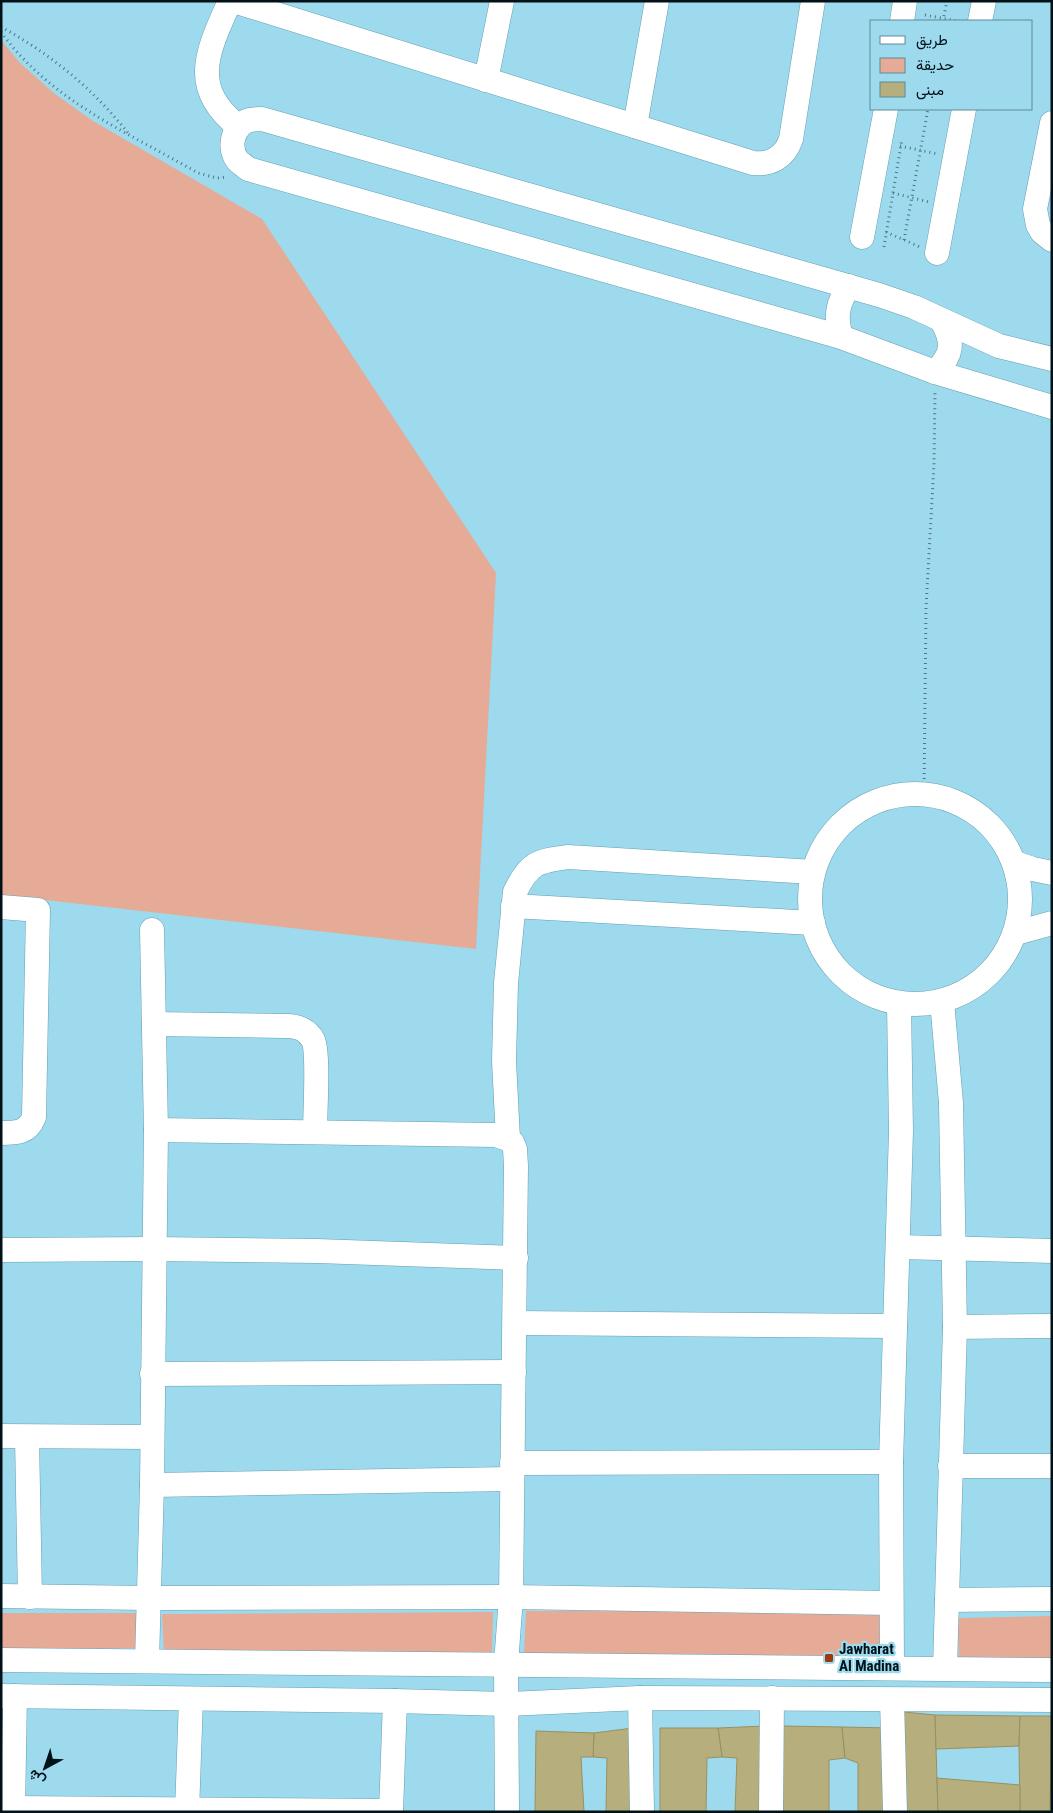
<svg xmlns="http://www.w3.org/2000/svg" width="1053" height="1813" font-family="'Roboto Condensed',Vazirmatn,sans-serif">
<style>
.green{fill:#e5ab97}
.building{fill:#b6ae7c;stroke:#989060}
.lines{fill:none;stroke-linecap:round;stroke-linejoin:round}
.minor-casing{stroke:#649fb1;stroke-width:25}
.path{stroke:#4f7684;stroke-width:3;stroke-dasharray:1 4;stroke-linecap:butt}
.minor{stroke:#fff;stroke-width:24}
.poi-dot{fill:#9e380d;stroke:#9ddaed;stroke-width:2}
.labels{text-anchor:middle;stroke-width:4.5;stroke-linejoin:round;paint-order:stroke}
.poi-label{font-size:15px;font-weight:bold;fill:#001118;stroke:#9ddaed;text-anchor:start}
</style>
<rect width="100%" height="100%" fill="#9ddaed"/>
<g class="green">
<path d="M1 40 20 63 55 94 93 121 262 219 496 573 476 949 1 895Z"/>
<path d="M526 1611H884L882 1658 524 1653Z"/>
<path d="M493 1612 492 1655 164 1652 162 1614Z"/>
<path d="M1 1613H138V1648L1 1650Z"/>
<path d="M1052 1616V1667L959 1669 958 1618Z"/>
</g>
<g class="building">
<path d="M894 1711 935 1715 938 1812H895Z"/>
<path d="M935 1715 1020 1716 1019 1746 936 1749Z"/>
<path d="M1020 1716H1052L1050 1812H1020L1019 1746Z"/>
<path d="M765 1726 763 1812H735L737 1758 722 1757 718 1728Z"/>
<path d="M782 1726 842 1727 845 1758 829 1760V1812H782Z"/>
<path d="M842 1727 891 1728 890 1812H858V1763L845 1758Z"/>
<path d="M633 1728 634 1812H606L607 1758 593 1757 594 1733Z"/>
<path d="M660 1728H718L722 1757 707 1758 706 1812H660Z"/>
<path d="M536 1731 594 1733 593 1757H581L584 1812H535Z"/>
<path d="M937 1778 1020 1785V1812H938Z"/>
</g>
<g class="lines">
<defs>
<g id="minor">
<path d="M230 1C208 50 188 88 239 127"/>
<path d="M234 1 753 163C771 165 785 157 791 139L813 1"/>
<path d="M902 21 905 1"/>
<path d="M980 21 984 1"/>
<path d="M486 80 502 1"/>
<path d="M1052 123 1035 209 1038 225 1042 232 1052 240"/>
<path d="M635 126 657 1"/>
<path d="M862 237 886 109"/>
<path d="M937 253 964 109"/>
<path d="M841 337C835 317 837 304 849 286"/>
<path d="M1052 359 999 346 914 307 879 295 262 119C259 119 254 119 250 120 233 124 227 148 238 161 241 164 245 166 248 169L841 337 935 372 1052 407"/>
<path d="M935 372C953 355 954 342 942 321"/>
<circle cx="915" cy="899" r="105"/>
<path d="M1015 863 1033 869 1052 873"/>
<path d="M513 906 813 923"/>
<path d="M1 907 38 910 34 1117C28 1133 16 1133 1 1133"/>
<path d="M1016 933 1052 923"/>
<path d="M942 1001 951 1103 955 1327 945 1668"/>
<path d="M154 1024 287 1026C297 1026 308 1030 313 1040 319 1052 315 1114 315 1132"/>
<path d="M156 1130 496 1135 508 1139 512 1142 515 1149 516 1166 511 1597 506 1664 507 1812"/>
<path d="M508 1139 504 1061 506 983 515 892C529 863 537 861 568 857L813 872"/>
<path d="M898 1247 1052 1251"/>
<path d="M1 1250 154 1249 317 1251 516 1258"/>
<path d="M515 1323 895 1326"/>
<path d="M955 1327 1052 1326"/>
<path d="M152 1374 514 1372"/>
<path d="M1 1436 151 1437"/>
<path d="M27 1437 30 1597"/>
<path d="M512 1463 891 1462"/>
<path d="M950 1466H1052"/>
<path d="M152 1485 512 1479"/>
<path d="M1 1596 149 1598 511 1597 891 1603"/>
<path d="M947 1600 1052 1599"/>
<path d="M1 1660 1052 1670"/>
<path d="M147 1661 152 1485 156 1130 152 930"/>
<path d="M892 1668 891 1462 901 1131 899 1003"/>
<path d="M1 1696 395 1701 506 1704 640 1698 1052 1700"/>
<path d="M640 1698 642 1812"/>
<path d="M892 1700 895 1812"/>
<path d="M14 1808 391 1811"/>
<path d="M13 1812 15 1696"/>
<path d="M187 1812 191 1699"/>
<path d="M391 1812 395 1701"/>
<path d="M771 1812 772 1698"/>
</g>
</defs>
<use href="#minor" class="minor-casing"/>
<g class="path">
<path d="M925 15 957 21"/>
<path d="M943 21 947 1"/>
<path d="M1 27C51 54 93 89 128 133"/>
<path d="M1 32C51 101 127 132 198 173L217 178 227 177"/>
<path d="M900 146 938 154"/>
<path d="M893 193 929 202"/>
<path d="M886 232 920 247"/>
<path d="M904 240 928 109"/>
<path d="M884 247 902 139"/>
<path d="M924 794 926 608 934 464 935 392"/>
</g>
<use href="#minor" class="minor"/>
</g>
<rect class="poi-dot" x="824" y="1653" width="10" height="10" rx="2.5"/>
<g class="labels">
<g class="poi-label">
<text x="839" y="1654">Jawharat<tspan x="839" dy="17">Al Madina</tspan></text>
</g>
</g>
<rect width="1053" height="1813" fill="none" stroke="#001118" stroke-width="5"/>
<rect x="870" y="20" width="162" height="90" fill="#9ddaed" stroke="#5e8a98"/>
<rect x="880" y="36" width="25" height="8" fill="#ffffff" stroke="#5e8a98"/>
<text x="916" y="45" font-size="15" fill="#001118">طريق</text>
<rect x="880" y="58" width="25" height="15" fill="#e5ab97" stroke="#5e8a98"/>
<text x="916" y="70" font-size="15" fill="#001118">حديقة</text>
<rect x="880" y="82" width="25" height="15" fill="#b6ae7c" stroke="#5e8a98"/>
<text x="916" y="95" font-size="15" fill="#001118">مبنى</text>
<g transform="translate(45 1768) rotate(220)" stroke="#9ddaed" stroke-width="4" paint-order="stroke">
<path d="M0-4L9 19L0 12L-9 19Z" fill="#001118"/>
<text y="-8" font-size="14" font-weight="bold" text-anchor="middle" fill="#001118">ش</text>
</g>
</svg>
